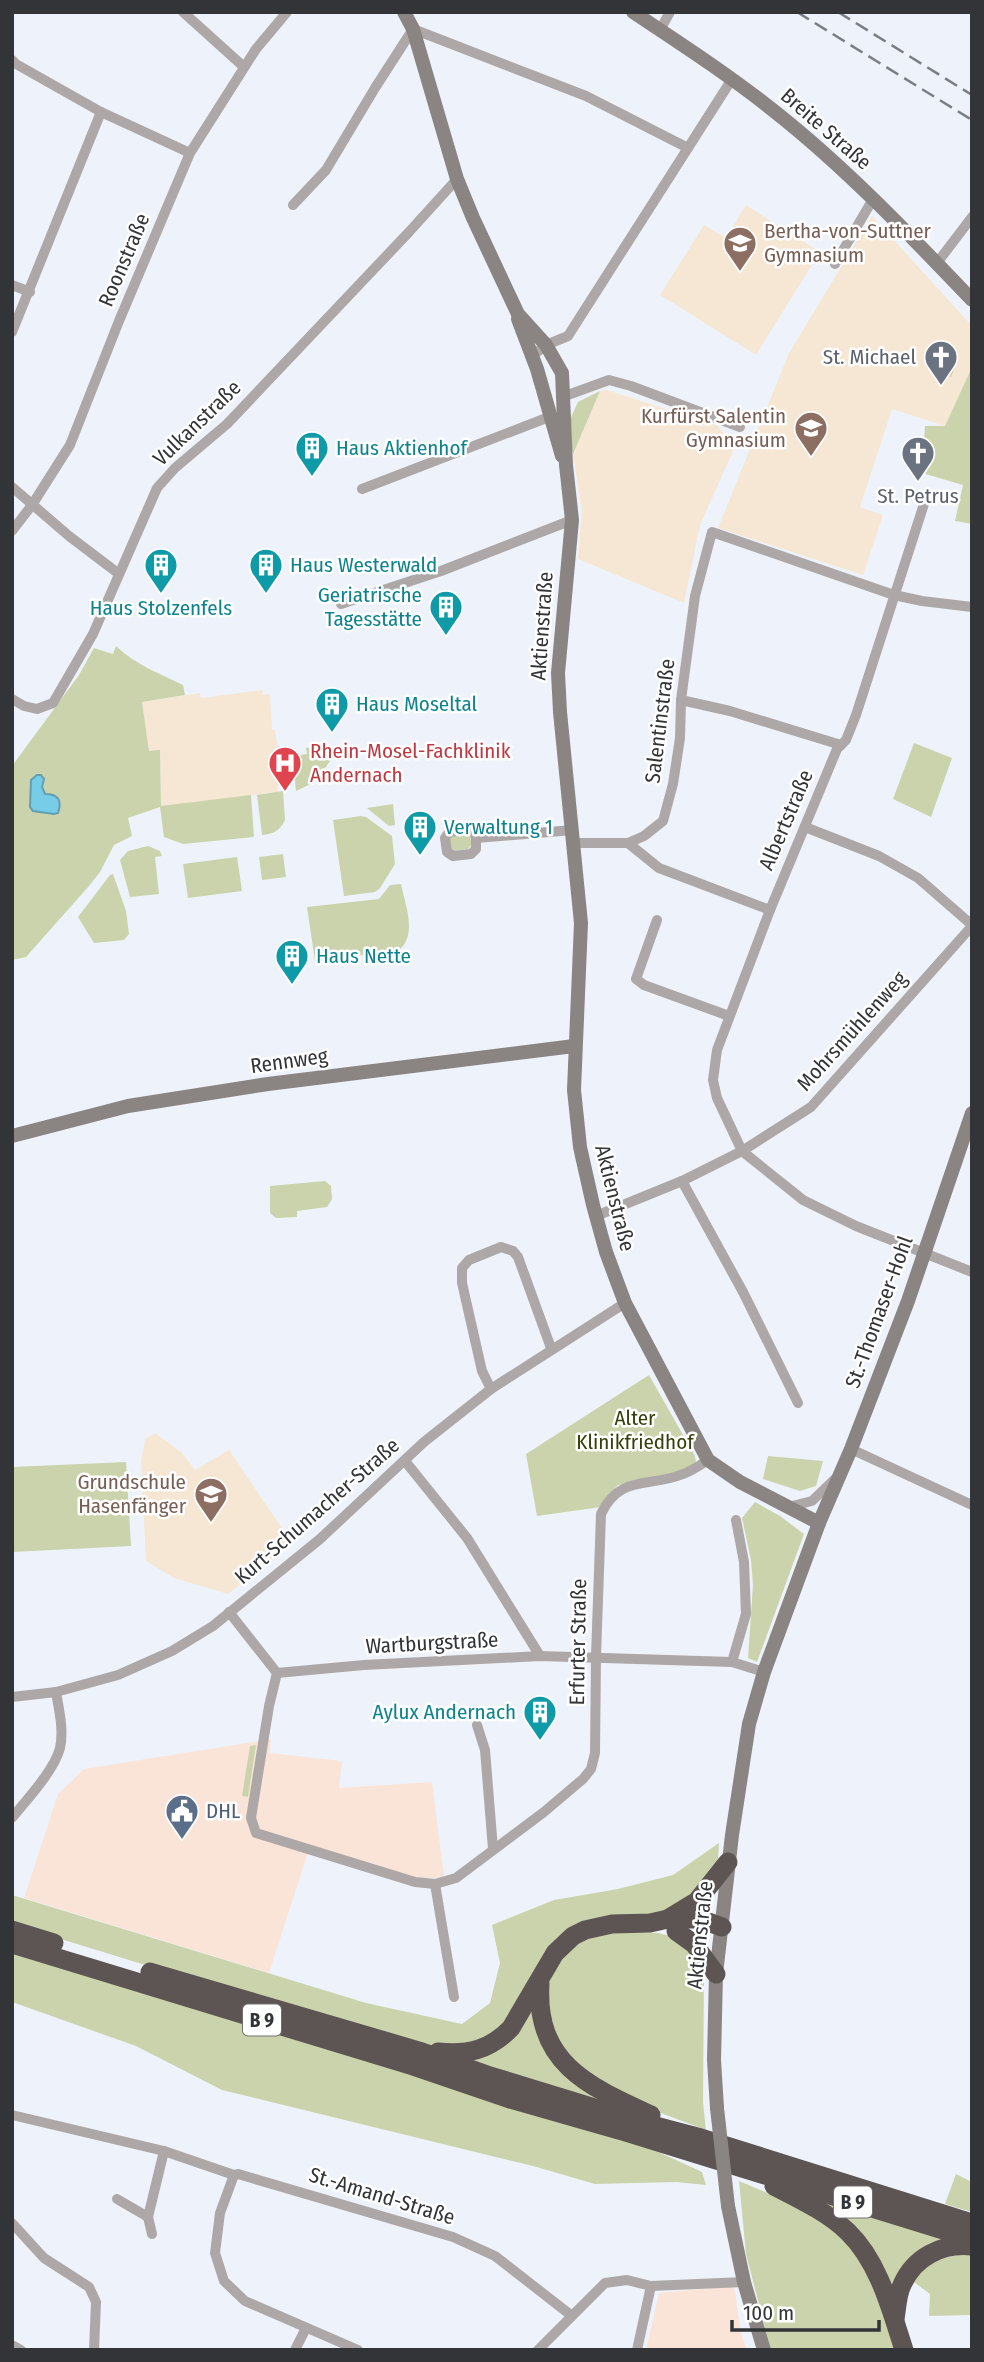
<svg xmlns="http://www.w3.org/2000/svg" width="984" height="2362" font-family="'Fira Sans Condensed',sans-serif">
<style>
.commercial{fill:#fae4d7}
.education{fill:#f5e7d3}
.green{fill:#cad3ab}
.water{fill:#77cde8;stroke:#629fb3;stroke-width:2}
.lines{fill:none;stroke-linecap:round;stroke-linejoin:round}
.street{stroke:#ada8a7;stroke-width:10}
.secondary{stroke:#8a8483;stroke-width:14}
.highway{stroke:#5d5553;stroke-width:19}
.rail{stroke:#7a7e83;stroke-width:2.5;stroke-dasharray:14 7;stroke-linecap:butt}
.secondary-bridge{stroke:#8a8483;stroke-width:14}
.labels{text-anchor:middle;stroke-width:5;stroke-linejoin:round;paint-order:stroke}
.shield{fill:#fff;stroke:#707173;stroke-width:2}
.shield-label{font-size:19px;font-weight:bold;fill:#323437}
.street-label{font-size:21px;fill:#323437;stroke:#fff}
.education-label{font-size:21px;fill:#785e54;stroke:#fff;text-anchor:end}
.worship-label{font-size:21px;fill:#5b616d;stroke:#fff;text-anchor:end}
.culture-label{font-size:21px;fill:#0d838f;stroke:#fff;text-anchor:start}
.health-label{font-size:21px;fill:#be3a42;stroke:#fff;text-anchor:start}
.park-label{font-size:21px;fill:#373f0a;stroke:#fff}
.service-label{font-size:21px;fill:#4e5e75;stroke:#fff;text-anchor:start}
</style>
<rect width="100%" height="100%" fill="#eef3fb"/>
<g class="commercial">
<path d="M271 1739 270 1753 342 1761 339 1788 432 1782 444 1877 421 1879 310 1846 269 1973 24 1898 58 1794 84 1769Z"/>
<path d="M734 2286 741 2333 747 2350H646L659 2293Z"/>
</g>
<g class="education">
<path d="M746 205 820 252 756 355 660 295 704 225 726 238Z"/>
<path d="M872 216 972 326V367L945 426 892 409 860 507 883 515 863 575 718 528 789 353Z"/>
<path d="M607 390 718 426 734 449 700 525 684 603 578 559 582 512 573 454 600 391Z"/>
<path d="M262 690 263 695 270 694 272 730H275L278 748 274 749 280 786H277L278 792 161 807 160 751H149L142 702 200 693 201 698Z"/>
<path d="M155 1433 182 1453 195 1470 229 1450 292 1543 228 1594 174 1578 146 1561 141 1463 145 1439Z"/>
</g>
<g class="green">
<path d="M935 360 955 367 951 377 931 370Z"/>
<path d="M972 367V524L955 521 963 485 922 473 925 426H945Z"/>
<path d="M600 391 573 454 567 426 578 402Z"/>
<path d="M116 646C136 665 159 673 183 685L185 695 142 702 149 751 160 750 161 806 251 795 254 837 183 844 164 837 160 807 128 818 132 836 114 845 100 872 89 886 26 957 12 960V766L79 675 94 648 113 654Z"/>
<path d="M914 743 952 758 931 817 893 799Z"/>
<path d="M323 746 324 750 332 749 333 757 315 782 296 791 293 756 307 754 306 748Z"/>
<path d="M283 791 285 820C280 831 273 834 262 835L257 795Z"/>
<path d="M393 804 395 825 389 826 367 808Z"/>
<path d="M361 816 366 817 392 836 395 864 380 888 375 892 344 896 333 820Z"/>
<path d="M466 833 470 836 472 844 468 849 454 851 450 848 448 840 451 835Z"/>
<path d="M148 846 160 851 162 856 155 857 159 894 130 897 120 860 128 851Z"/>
<path d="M283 854 286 877 262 880 259 857Z"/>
<path d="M237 857 242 891 188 898 183 864Z"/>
<path d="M113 874 126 911 129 934 124 940 94 943 78 917 110 875Z"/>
<path d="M401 884C405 904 418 935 399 950L315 961 307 907 379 899 390 885Z"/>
<path d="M325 1181 331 1186 332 1199 327 1207 297 1211V1217L276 1218 270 1213V1186Z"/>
<path d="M649 1375 695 1456 696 1463 682 1471 618 1485 607 1496 601 1507 537 1516 526 1454Z"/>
<path d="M768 1456 823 1461 816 1486 800 1491 763 1479Z"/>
<path d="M126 1462 131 1546 12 1552V1467Z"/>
<path d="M755 1502 780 1516 804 1534 757 1662 748 1658 753 1585 751 1560 742 1518Z"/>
<path d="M256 1745 248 1797 242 1796 250 1746Z"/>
<path d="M719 1843 718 1861 703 1888 665 1915 577 1928 495 2038 433 2047 181 1976 12 1924V1895L366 2003 462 2024 490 2003 500 1963 492 1925 554 1900 618 1889 673 1875Z"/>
<path d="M612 1930 658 1933 674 1937 700 1959 704 1976 703 2103 706 2130 626 2100 574 2066 545 2022 550 1971 574 1943Z"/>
<path d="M12 1952 652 2149 702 2172 706 2185 676 2182 595 2184 533 2166 222 2090 136 2046 12 2002Z"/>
<path d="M532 1999 535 2015 610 2103 467 2060Z"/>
<path d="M956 2174 972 2182V2212L945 2204Z"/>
<path d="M739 2181 805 2209 859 2252 897 2350H771L746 2254Z"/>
<path d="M799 2193 953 2239 893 2300 878 2269Z"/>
<path d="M972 2252V2315L929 2316 930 2294 910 2279 925 2262Z"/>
</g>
<path class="water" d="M37 775H41L44 779 42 787 45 794C59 794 62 801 58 813L54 814 33 811 30 807 31 780Z"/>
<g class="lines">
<g class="street">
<path d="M183 12 244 67"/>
<path d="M660 30 670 12"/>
<path d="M12 60 16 64 101 112 190 153"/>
<path d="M293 205 326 170 375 88 413 29 586 96 688 148"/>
<path d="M937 263 972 217"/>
<path d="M835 264 873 199"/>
<path d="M12 285 30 292"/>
<path d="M12 332 101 112"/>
<path d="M532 356 546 345 568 336 732 79"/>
<path d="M565 396 609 380 631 386 740 427"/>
<path d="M12 487 69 536 119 574"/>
<path d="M362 489 549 417"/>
<path d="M924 504 856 715 846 740 837 749 770 910 717 1050 713 1080 717 1098 742 1151 803 1200 856 1226 972 1272"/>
<path d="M12 531 32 505 70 445 119 321 190 153 256 49 287 12"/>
<path d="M341 604 441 571 572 520"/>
<path d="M12 699 24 706 37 709 53 703 93 634 157 488 175 468 227 424 409 232 457 179"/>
<path d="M681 700 730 711 841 745"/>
<path d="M805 827 879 856 918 878 972 925"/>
<path d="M476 838V849L471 854 453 856 447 852 445 838 449 832 470 829 474 832 476 838 573 830"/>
<path d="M574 843H628L644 836 663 821 673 784 680 738 681 700 695 596 712 532 894 595 922 601 972 607"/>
<path d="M628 843 659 868 770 910"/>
<path d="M657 920 636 979 644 985 729 1016"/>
<path d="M682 1181 743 1292 798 1403"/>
<path d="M596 1216 682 1181 742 1151 811 1107 972 926"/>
<path d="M491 1389 482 1371 462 1283V1268L469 1260 501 1247 513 1251 518 1257 551 1348"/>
<path d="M851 1449 972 1505"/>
<path d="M405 1461 467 1538 540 1656"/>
<path d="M788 1507 812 1501 837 1477"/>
<path d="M229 1612 277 1673"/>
<path d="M732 1662 746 1614 744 1562 736 1520"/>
<path d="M277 1673 269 1706 251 1818 256 1833 415 1882 435 1884 456 1878 544 1812 583 1779 591 1769 595 1753 596 1656 601 1514C620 1474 649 1488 683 1474 692 1471 700 1465 708 1460"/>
<path d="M277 1673 364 1665 540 1656 732 1662 764 1672"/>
<path d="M12 1697 56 1692 118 1675 172 1651 213 1626 320 1539 424 1442 491 1389 625 1303"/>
<path d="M477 1725 485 1750 493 1849"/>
<path d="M12 1818C27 1799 54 1771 60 1748 64 1730 59 1710 56 1692"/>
<path d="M435 1884 454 1997"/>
<path d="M12 2115 164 2151 234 2175 238 2174 453 2237 495 2256 572 2316"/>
<path d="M234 2175 220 2213 215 2253 224 2281 245 2301 358 2350"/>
<path d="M117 2199 148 2217"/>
<path d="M12 2223 44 2258 89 2287 96 2302 94 2350"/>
<path d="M152 2234 148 2217 164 2151"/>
<path d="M12 2345 21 2350"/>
<path d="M295 2350 306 2328"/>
<path d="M538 2350 605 2283 627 2280 651 2286 744 2282"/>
<path d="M637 2350 651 2286"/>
</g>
<g class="secondary">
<path d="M404 12 413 29 457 179 473 218 518 314 546 345 562 373 566 465 572 520 558 673 560 712 581 923 574 1090 580 1147 593 1205 606 1252 625 1303 708 1460 740 1482 819 1523"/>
<path d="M633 12C681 44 729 75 774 111 845 167 909 234 972 300"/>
<path d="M518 319 537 369 562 456"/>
<path d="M12 1136 128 1106 268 1084 574 1046"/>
<path d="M717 2108 714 2060 716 1974 732 1835 749 1724 764 1672 819 1523 851 1449 908 1301 972 1113"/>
<path d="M728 2206 744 2282 764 2350"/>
</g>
<g class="highway">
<path d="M669 1918 697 1901 728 1862"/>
<path d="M12 1930 54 1943"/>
<path d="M676 1931 694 1944 716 1974"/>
<path d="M12 1944 413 2066 510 2099 619 2130 972 2239"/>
<path d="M150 1972 419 2051 487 2075 644 2123 701 2138 972 2223"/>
<path d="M540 1984C535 2063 588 2086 651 2115"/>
<path d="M438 2052C468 2055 490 2050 511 2028L555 1953 573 1936 585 1930 612 1924 650 1923 668 1919H700L722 1927"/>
<path d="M774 2186C799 2199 827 2212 848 2232 879 2262 891 2310 904 2350"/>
<path d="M895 2319C897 2308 897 2295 902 2285 914 2257 942 2243 972 2246"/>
</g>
<g class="rail">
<path d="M797 12 972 120"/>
<path d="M838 12 972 95"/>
</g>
<path class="secondary-bridge" d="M717 2108 728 2206"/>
</g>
<defs>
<symbol id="school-pin" viewBox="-11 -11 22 30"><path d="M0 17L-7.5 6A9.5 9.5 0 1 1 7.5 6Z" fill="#8d6e63" stroke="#fff"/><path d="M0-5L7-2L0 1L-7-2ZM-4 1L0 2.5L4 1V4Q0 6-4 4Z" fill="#fff"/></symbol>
<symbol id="church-pin" viewBox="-11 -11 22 30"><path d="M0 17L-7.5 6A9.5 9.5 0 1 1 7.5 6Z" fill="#6b7280" stroke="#fff"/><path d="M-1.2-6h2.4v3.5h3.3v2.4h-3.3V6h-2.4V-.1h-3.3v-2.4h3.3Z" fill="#fff"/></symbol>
<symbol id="building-pin" viewBox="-11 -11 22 30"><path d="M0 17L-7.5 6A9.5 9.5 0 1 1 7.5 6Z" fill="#0f9aa8" stroke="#fff"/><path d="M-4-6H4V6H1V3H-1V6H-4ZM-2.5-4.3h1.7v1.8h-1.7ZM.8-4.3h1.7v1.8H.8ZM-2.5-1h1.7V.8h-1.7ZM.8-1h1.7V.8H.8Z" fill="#fff"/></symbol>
<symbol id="hospital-pin" viewBox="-11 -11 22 30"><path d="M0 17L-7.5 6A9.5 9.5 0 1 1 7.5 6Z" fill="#e0444e" stroke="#fff"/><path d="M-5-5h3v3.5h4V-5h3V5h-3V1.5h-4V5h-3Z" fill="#fff"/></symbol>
<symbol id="civic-pin" viewBox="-11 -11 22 30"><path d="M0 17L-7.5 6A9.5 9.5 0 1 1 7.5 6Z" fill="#5c6f8a" stroke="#fff"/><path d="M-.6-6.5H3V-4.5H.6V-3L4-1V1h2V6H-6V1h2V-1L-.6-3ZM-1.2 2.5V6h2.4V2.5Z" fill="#fff"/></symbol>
</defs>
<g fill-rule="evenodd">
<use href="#school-pin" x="721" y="224" width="38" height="52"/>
<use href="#church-pin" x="922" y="338" width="38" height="52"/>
<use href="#school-pin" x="792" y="409" width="38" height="52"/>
<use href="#building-pin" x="293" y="429" width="38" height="52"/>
<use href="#church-pin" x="899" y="434" width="38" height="52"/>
<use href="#building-pin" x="142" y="546" width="38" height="52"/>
<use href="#building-pin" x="247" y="546" width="38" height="52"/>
<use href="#building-pin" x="427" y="588" width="38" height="52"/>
<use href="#building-pin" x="313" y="685" width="38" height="52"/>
<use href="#hospital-pin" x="266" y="744" width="38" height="52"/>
<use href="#building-pin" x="401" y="808" width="38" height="52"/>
<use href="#building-pin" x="273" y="937" width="38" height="52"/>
<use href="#school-pin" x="192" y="1475" width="38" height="52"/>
<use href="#building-pin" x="521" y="1693" width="38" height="52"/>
<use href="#civic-pin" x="163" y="1792" width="38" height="52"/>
</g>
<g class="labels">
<g class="shield">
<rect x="243" y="2004.5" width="38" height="31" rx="5"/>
<rect x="834" y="2186.5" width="38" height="31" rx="5"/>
</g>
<g class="shield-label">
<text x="262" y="2027">B 9</text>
<text x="853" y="2209">B 9</text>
</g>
<g class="street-label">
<text transform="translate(826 129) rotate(41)" y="7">Breite Straße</text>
<text transform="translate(124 260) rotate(-67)" y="7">Roonstraße</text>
<text transform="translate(197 423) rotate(-44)" y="7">Vulkanstraße</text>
<text transform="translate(542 626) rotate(-86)" y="7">Aktienstraße</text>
<text transform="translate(660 721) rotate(-83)" y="7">Salentinstraße</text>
<text transform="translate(786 820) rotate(-67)" y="7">Albertstraße</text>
<text transform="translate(852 1031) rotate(-48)" y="7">Mohrsmühlenweg</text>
<text transform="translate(289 1061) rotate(-8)" y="7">Rennweg</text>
<text transform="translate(615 1198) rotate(76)" y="7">Aktienstraße</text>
<text transform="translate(879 1312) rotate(-70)" y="7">St.-Thomaser-Hohl</text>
<text transform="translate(317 1511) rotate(-41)" y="7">Kurt-Schumacher-Straße</text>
<text transform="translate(578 1642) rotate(-89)" y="7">Erfurter Straße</text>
<text transform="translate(432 1643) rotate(-3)" y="7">Wartburgstraße</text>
<text transform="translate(700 1935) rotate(-84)" y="7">Aktienstraße</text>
<text transform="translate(382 2196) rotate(17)" y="7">St.-Amand-Straße</text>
</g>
<g class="education-label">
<text x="764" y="238" text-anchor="start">Bertha-von-Suttner<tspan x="764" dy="24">Gymnasium</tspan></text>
<text x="786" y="423">Kurfürst Salentin<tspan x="786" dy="24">Gymnasium</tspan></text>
<text x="186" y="1489">Grundschule<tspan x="186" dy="24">Hasenfänger</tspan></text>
</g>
<g class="worship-label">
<text x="916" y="364">St. Michael</text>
<text x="918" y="503" text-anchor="middle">St. Petrus</text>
</g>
<g class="culture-label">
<text x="336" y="455">Haus Aktienhof</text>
<text x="290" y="572">Haus Westerwald</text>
<text x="422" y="602" text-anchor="end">Geriatrische<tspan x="422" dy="24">Tagesstätte</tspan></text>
<text x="161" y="615" text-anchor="middle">Haus Stolzenfels</text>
<text x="356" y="711">Haus Moseltal</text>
<text x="444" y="834">Verwaltung 1</text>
<text x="316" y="963">Haus Nette</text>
<text x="516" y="1719" text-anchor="end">Aylux Andernach</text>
</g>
<g class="health-label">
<text x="310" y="758">Rhein-Mosel-Fachklinik<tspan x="310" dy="24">Andernach</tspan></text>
</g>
<g class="park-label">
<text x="635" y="1425">Alter<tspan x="635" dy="24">Klinikfriedhof</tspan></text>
</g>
<g class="service-label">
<text x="206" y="1818">DHL</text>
</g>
</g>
<rect width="984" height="2362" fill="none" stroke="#323437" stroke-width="28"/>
<path d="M732 2320v10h147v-10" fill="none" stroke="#323437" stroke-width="3.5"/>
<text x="743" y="2320" font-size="21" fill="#323437" stroke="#ffffff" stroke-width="5" paint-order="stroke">100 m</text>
</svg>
